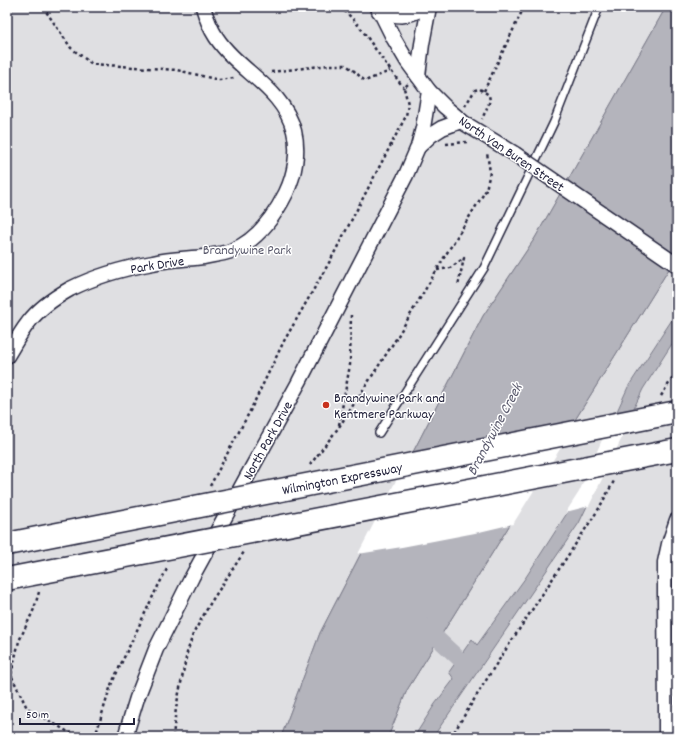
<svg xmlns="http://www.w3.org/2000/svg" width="684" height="744" font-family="Dekko,sans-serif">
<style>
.green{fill:#dfdfe2;stroke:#80808e}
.water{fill:#b4b4bc;stroke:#7a7a88}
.pier{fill:#fff}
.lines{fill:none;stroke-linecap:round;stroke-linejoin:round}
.canal{stroke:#b4b4bc;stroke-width:16}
.service-casing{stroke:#22223b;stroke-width:10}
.minor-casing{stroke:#22223b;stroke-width:17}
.path{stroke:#22223b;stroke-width:2.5;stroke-dasharray:3 3;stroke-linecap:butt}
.service{stroke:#fff;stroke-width:7}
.minor{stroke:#fff;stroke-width:14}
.minor-bridge-casing{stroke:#22223b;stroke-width:17;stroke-linecap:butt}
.motorway-bridge-casing{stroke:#22223b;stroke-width:25;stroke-linecap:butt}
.minor-bridge{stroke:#fff;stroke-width:14}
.motorway-bridge{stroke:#fff;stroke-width:22}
.poi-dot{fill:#c8321e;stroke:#fff;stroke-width:1.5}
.labels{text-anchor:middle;stroke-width:3;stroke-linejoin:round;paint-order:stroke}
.street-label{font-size:14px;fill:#22223b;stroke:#fff}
.park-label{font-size:14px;fill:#5b5b6d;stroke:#fff}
.poi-label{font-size:14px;fill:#22223b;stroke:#fff;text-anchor:start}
.water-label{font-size:15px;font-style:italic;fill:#5c5c6f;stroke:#fff}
</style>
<rect width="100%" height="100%" fill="#fff"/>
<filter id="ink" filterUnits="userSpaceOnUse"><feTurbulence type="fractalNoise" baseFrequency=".025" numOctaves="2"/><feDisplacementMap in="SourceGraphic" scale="8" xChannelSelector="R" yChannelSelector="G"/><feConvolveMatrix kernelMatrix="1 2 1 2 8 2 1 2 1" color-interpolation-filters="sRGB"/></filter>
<g filter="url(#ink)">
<g class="green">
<path d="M7 7H666L535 238 483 316 320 633 281 737H7Z"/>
<path d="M677 256V737H388L407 690Z"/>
</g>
<g class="water">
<path d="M666 7H677V256L407 690 388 737H281L320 633 483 316 535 238Z"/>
<path d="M677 312V336L643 389 579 523 433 737H414L435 704 454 679 449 672 472 639 477 645 526 577 580 493 628 387Z"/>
</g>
<g class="pier">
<path d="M631 419 589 506 566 512 579 492 609 424Z"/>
<path d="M570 433 513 524 475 533 402 547 358 554 404 465Z"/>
</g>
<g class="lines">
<path class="canal" d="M423 625 468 667"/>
<defs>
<path id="service" d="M379 433 484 268 554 122 599 7"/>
<g id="minor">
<path d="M378 7 394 39 407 61 429 91 445 107 464 123 515 154"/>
<path d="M379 11C401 18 406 17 426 7"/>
<path d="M418 76 422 44 429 7"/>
<path d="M418 147 431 135 442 128 461 121"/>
<path d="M7 356C14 345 20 333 28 323 39 308 54 298 70 289 96 276 125 268 153 263 170 259 187 259 204 257 213 255 222 254 231 251 257 241 274 217 286 193 295 174 299 151 294 131 283 88 239 72 216 37 210 28 206 17 203 7"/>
<path d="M125 737 137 698 156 649 192 577 299 382 406 175 418 147 423 128 429 91"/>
<path d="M666 737V714L665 593V562L669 544 677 520"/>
</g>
</defs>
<use href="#service" class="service-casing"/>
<use href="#minor" class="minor-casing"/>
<g class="path">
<path d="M43 7 71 48 92 64 177 70 219 80 234 78"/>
<path d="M339 7C355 18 365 34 376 50 385 63 394 75 404 88"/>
<path d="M271 72 329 65H346L353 70 365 81 390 71"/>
<path d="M484 91 524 7"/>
<path d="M465 106 475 90 480 89 489 95 490 101 482 119"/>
<path d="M446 144 467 142"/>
<path d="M437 270 450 268 464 258 458 286"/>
<path d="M661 396 677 371"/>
<path d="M339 425 350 365 351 313"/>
<path d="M310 465 339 427 396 339 445 256 486 190 490 172 487 153"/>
<path d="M210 486 249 413 284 341 330 261 406 116 408 104 404 88 408 84"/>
<path d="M39 592 34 609 19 641 11 675 27 708 77 737"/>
<path d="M95 737 111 685 155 592 168 567"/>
<path d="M173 737 176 708 187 653 193 634 211 602 244 552"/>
<path d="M451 737 493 669 598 510 614 481"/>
</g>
<use href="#service" class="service"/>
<use href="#minor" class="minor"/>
<defs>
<path id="minor-bridge" d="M515 154 677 265"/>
<g id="motorway-bridge">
<path d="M7 544 677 412"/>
<path d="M7 579 677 450"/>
</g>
</defs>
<use href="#minor-bridge" class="minor-bridge-casing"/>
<use href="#motorway-bridge" class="motorway-bridge-casing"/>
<use href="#minor-bridge" class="minor-bridge"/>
<use href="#motorway-bridge" class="motorway-bridge"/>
</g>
</g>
<circle class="poi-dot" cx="326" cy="405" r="4"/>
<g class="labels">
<g class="street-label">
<text transform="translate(512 153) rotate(34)" y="5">North Van Buren Street</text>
<text transform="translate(157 264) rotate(-9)" y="5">Park Drive</text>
<text transform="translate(267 440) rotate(-61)" y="5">North Park Drive</text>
<text transform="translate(342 478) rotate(-11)" y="5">Wilmington Expressway</text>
</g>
<g class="park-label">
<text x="247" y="254">Brandywine Park</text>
</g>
<g class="poi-label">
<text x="334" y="402">Brandywine Park and<tspan x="334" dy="16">Kentmere Parkway</tspan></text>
</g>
<g class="water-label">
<text transform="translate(494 429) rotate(-62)" y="5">Brandywine Creek</text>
</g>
</g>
<rect width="684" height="744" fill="none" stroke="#fff" stroke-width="24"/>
<rect x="12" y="12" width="660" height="720" fill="none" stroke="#22223b" stroke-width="1.5" filter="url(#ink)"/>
<path d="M20 718v6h114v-6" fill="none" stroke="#22223b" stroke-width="2"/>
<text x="26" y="718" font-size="12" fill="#22223b" stroke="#ffffff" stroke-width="3" paint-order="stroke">50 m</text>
</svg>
